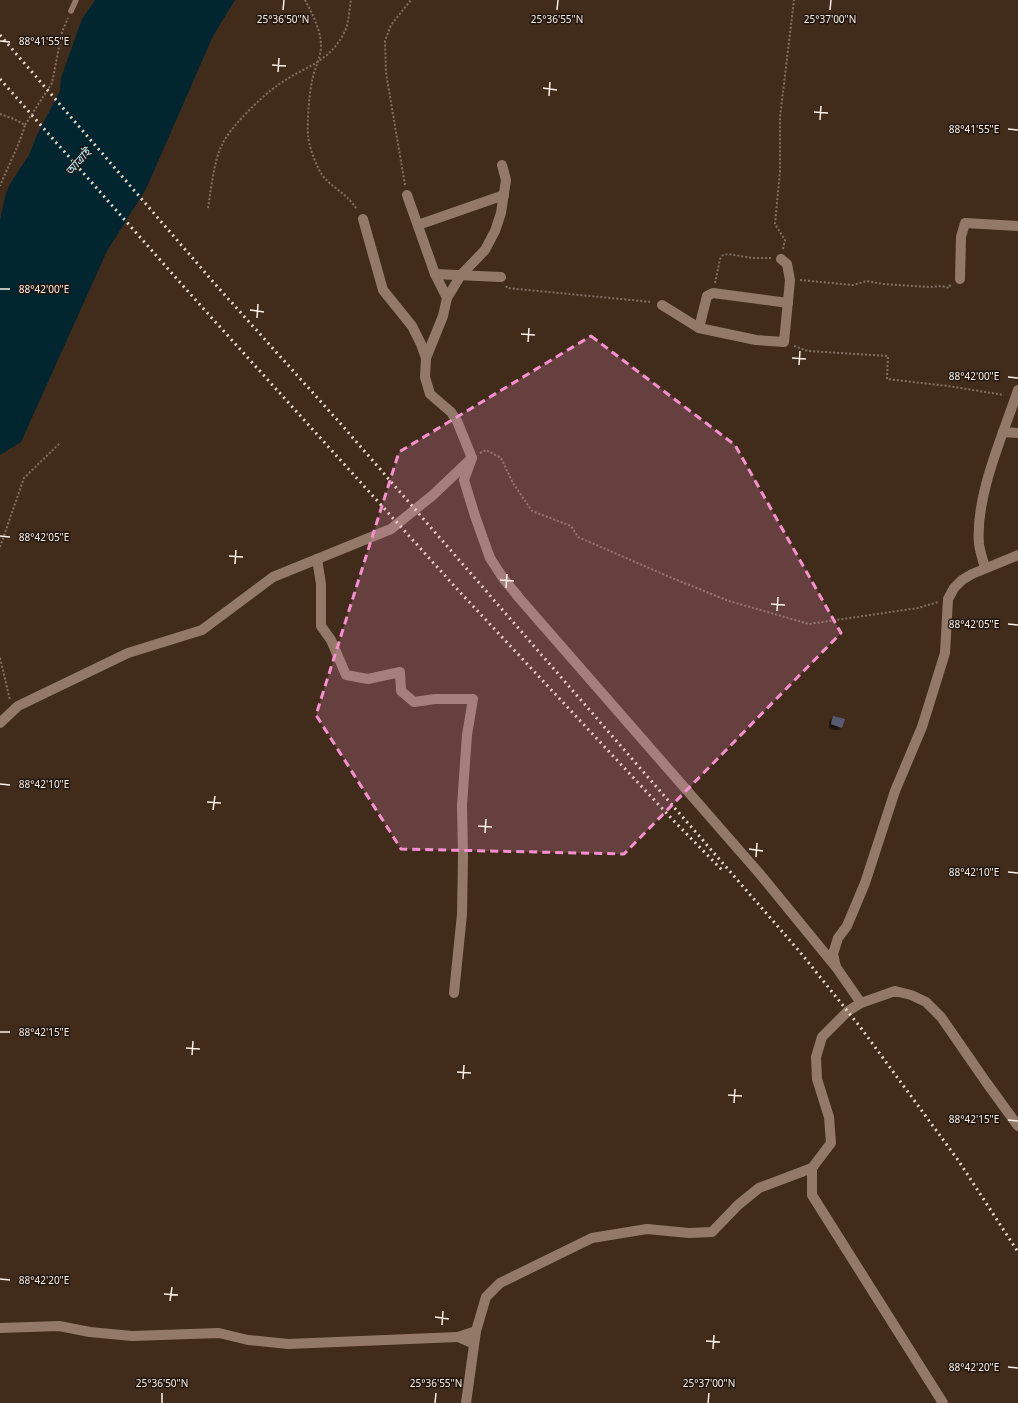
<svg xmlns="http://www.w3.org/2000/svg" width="1018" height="1403" font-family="'Noto Sans','Noto Sans Bengali',sans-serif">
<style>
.water{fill:#012630}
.building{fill:#585a73;filter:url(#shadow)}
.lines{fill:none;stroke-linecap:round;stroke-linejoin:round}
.path{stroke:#827062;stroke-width:2;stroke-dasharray:2 2;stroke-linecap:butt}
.service{stroke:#937a68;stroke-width:5.5}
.minor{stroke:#937a68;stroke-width:10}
.tertiary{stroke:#937a68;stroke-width:10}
.rail{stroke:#e7d8cd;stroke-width:3;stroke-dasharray:2 4;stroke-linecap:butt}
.marked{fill:#f790ce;fill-opacity:0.2;stroke:#f790ce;stroke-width:3;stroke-dasharray:8 5;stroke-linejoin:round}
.ticks{fill:none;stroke:#fdefe5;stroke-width:1.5}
.labels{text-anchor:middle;stroke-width:3;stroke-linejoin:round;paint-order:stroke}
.water-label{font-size:12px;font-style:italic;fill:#b5eafc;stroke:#211710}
.ticks-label{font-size:10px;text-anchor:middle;fill:#fdefe5;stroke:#211710;stroke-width:3;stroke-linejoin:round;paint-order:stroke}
</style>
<defs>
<filter id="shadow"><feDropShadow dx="-3.5" dy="3.5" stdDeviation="1" flood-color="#0009"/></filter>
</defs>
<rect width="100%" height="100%" fill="#412c1c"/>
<path class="water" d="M95 0H235L213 36 146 189 107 251 21 442 0 455V220L6 193 11 182 29 155 37 135 60 91 61 78 82 19Z"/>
<path class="building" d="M833 716 845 719 842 728 831 724Z"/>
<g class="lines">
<g class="path">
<path d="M305 0C312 13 321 30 321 46 321 58 314 69 312 81 309 96 307 121 308 136 309 145 313 157 317 165 324 186 347 191 357 210"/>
<path d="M0 114 14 119 25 125C19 146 8 166 0 186"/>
<path d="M25 125 52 83 62 32 68 18"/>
<path d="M405 185 386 73 385 41 391 25 411 0"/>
<path d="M208 208C211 190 214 160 222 145 229 128 263 95 278 85 303 67 329 63 344 33 349 24 349 10 351 0"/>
<path d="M783 249 785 240 775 224 780 171V117L794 0"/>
<path d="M800 280 853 285 867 281 883 284 929 287 942 286 949 288 951 283"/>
<path d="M715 283 720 259 723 255 728 254 752 258H771"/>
<path d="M506 286 507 288 652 302"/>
<path d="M794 346 808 351 888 356 887 379 948 386 1004 395"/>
<path d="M480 453 486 450 501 458 513 483 532 511 571 526 578 537 672 578 729 601 809 624 918 608 938 602"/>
<path d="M0 547 24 478 60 443"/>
<path d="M0 658 10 700"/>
</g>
<path class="service" d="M71 11 76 0"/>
<g class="minor">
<path d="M407 195 435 274 447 298 443 316 426 358 425 377 430 394 451 412 457 421 472 458 464 480 475 516 490 558 503 578 520 599 759 873 836 967"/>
<path d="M363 219 383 290 412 326 421 344 426 358"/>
<path d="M418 225 504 195"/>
<path d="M435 274 501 277"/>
<path d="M960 279 961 237 965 223 1018 226"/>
<path d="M447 298 461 275 485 250 495 231 501 213 506 180 502 165"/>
<path d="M662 305 699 328 756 340 784 342 790 280 787 264 781 259"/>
<path d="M699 328 707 296 713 293 788 303"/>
<path d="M1003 432 1018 433"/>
<path d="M317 559 321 584V626L331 640 346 675 368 679 400 672 401 691 414 702 435 699H473L467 735 462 805 463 856 462 914 454 993"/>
<path d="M985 568C983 560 980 552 979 544 975 496 1003 435 1018 390"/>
<path d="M0 1328 59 1326 90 1332 132 1336 219 1333 248 1340 288 1344 458 1337"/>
<path d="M474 1344 458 1337 476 1331"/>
</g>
<g class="tertiary">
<path d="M0 723 18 706 128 653 202 630 273 577 391 529 433 495 472 458"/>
<path d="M861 1003 836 967 833 954 838 938 847 926 865 883 895 791 922 727 945 653 948 599 954 588 962 580 972 574 1018 555"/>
<path d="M466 1403 476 1331 486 1297 500 1283 592 1238 647 1229 689 1233 712 1232 738 1205 759 1188 812 1168"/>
<path d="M943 1403 812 1195V1168L831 1143 829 1117 817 1079 816 1057 822 1037 848 1011 861 1003 895 991 911 995 926 1002 941 1017 986 1082 1018 1126"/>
</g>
<g class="rail">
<path d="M0 35 215 284 340 423 800 952 861 1028 958 1160 1018 1252"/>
<path d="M0 79 201 306 458 590 672 819 724 872"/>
</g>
</g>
<path class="marked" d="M591 336 735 445 841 633 624 854 401 849 316 715 399 452Z"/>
<path class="ticks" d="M283 10 284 0M557 10 558 0M830 10 831 0M0 41 10 42M272 65 286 66M278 72 279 58M543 88 557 90M549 96 550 82M814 112 828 113M820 120 821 106M1008 129 1018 130M0 289H10M250 310 264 312M257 318 258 304M521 334 535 335M528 342 529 328M792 358 806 359M799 365 800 351M1008 377 1018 378M0 536 10 537M229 556 243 557M235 564 236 550M500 580 514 581M506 588 507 574M771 604 785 605M777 611 778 597M1008 624 1018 625M0 784 10 785M207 802 221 803M213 810 215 796M478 826 492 827M485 833 486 819M749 849 763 851M756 857 757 843M1008 872 1018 873M0 1032H10M186 1048 200 1049M192 1055 193 1041M457 1072 471 1073M463 1079 464 1065M728 1095 742 1096M734 1103 735 1089M1008 1120 1018 1121M0 1279 10 1280M164 1294 178 1295M170 1301 172 1287M435 1317 449 1319M442 1325 443 1311M706 1341 720 1342M713 1349 714 1335M1008 1367 1018 1368M162 1403V1393M435 1403 436 1393M708 1403 709 1393"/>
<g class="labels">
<g class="water-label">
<text transform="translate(78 162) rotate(-48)" y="4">আত্রাই</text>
</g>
</g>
<g class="ticks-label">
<text x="283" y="23">25°36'50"N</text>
<text x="557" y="23">25°36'55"N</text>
<text x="830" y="23">25°37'00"N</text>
<text x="44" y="45">88°41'55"E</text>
<text x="974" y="133">88°41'55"E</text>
<text x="44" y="293">88°42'00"E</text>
<text x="974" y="380">88°42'00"E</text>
<text x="44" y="541">88°42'05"E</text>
<text x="974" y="628">88°42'05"E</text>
<text x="44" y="788">88°42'10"E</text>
<text x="974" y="876">88°42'10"E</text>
<text x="44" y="1036">88°42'15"E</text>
<text x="974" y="1123">88°42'15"E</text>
<text x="44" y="1284">88°42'20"E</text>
<text x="974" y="1371">88°42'20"E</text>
<text x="162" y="1387">25°36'50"N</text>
<text x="436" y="1387">25°36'55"N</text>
<text x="709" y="1387">25°37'00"N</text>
</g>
</svg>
